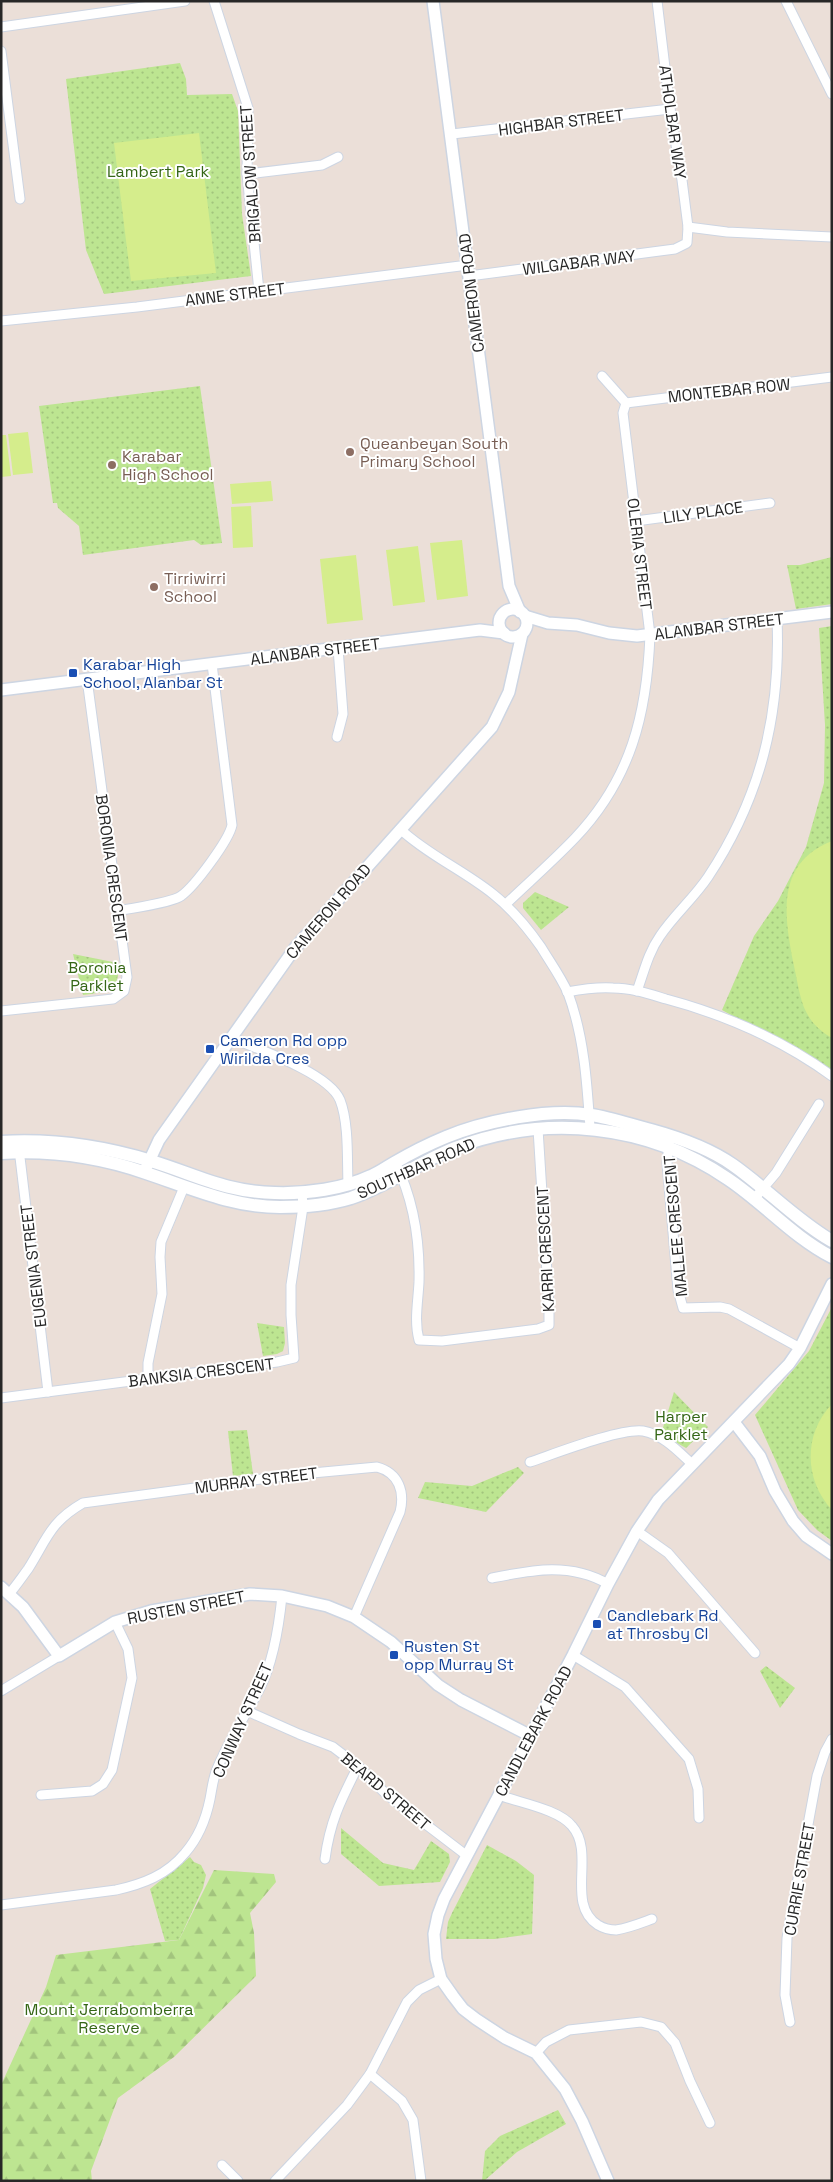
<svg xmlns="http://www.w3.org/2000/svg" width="833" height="2182" font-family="'Space Grotesk',sans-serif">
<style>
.forest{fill:url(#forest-firs)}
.park{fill:url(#park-dots)}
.pitch{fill:#d5ed8c}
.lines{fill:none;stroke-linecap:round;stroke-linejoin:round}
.minor-casing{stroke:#cdd5e2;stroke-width:11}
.tertiary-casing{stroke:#cdd5e2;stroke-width:14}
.secondary-casing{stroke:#cdd5e2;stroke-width:15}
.minor{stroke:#fff;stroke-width:9}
.tertiary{stroke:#fff;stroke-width:11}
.secondary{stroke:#fff;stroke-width:12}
.education-dot{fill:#8d6e63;stroke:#fff;stroke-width:2}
.transit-dot{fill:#1a4fb4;stroke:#fff;stroke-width:2}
.labels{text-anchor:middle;stroke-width:4;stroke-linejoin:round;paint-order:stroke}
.street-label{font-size:16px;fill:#272727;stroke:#fff}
.park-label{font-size:16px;fill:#356616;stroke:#fff}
.education-label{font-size:16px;fill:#785e54;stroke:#fff;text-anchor:start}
.transit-label{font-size:16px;fill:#164399;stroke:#fff;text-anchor:start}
</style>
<defs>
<pattern id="forest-firs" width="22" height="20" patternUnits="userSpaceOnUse" patternTransform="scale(1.25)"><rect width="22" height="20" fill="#bde591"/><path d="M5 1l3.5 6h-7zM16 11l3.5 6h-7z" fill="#a2c47d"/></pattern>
<pattern id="park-dots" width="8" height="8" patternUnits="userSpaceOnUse" patternTransform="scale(1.25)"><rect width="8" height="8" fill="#bde591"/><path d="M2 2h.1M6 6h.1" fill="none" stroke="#a2c47d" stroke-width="1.8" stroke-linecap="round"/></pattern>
</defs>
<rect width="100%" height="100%" fill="#ebdfd8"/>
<path class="forest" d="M214 1870 274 1874 276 1882 250 1913 254 1933 256 1976 174 2057 118 2098 91 2171 92 2181H1V2085L46 1987 56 1955 179 1940Z"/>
<g class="park">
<path d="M180 63 186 79 187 95 232 94 238 111 242 214 251 276 104 294 86 250 66 79Z"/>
<path d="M200 386 222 543 201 545 194 540 83 555 79 526 58 508 57 503H53L39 406Z"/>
<path d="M832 557V604L796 609 787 565H800Z"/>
<path d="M832 626V1077L783 1044 722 1010 754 936 778 901 806 847 824 783 825 725 819 628Z"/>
<path d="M535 892 569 907 541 930 523 908V903Z"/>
<path d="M73 954 118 963C121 991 106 992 83 995Z"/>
<path d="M832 1307V1541L817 1530 798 1510 755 1415 809 1351Z"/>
<path d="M257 1323 284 1327 285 1343 283 1351 277 1354 263 1356Z"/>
<path d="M674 1392 708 1427 686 1448 661 1434Z"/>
<path d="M247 1430 253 1474 233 1476 228 1431Z"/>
<path d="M518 1467 524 1473 486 1512 418 1498 425 1482 472 1486Z"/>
<path d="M766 1666 795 1688 780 1708 760 1671Z"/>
<path d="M341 1828 383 1863 414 1870 431 1841 449 1854 450 1862 440 1882 379 1886 341 1854Z"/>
<path d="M487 1845 516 1861 534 1875 532 1934 495 1939H446L448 1922 452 1913Z"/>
<path d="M190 1857 194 1862 201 1865 206 1875 203 1888 179 1940 165 1941 150 1889Z"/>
<path d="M558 2110 566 2124 517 2152 484 2181H482L485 2151 500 2136Z"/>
</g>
<g class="pitch">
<path d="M199 133 216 273 131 281 114 143Z"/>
<path d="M28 432 33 473 13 475 8 434Z"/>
<path d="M1 435H6L11 476 1 477Z"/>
<path d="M271 481 273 501 232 504 230 484Z"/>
<path d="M251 506 253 547 233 548 231 507Z"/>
<path d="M462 540 468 596 437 600 430 543Z"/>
<path d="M418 546 425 602 393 606 386 550Z"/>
<path d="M356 555 363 620 327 624 320 559Z"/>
<path d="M832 841V1038C801 1020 801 998 794 966 784 917 775 863 832 841Z"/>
<path d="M832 1404V1510C804 1480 803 1434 832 1404Z"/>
</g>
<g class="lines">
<defs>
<g id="minor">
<path d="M214 1 248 108 247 174 259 291"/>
<path d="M786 1 832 94"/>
<path d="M1 27 185 1"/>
<path d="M1 51 20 199"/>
<path d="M452 134 670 109"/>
<path d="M247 174 322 165 338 157"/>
<path d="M688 227 727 232 832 237"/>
<path d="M469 276 675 249 687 243 688 227 682 180 670 109 657 1"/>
<path d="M1 321 137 307 468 265"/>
<path d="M626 403 832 377"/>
<path d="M636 521 770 503"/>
<path d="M337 737 343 714 338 648"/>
<path d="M400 829C428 855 463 870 493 894 512 909 527 927 541 947 550 962 561 977 568 993 584 1036 587 1082 590 1128"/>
<path d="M506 904C529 882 553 861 575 838 631 779 647 714 650 635L623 413 626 403 602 376"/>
<path d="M118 911C132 908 171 903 181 896 195 886 229 840 232 825L212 664"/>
<path d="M637 991C644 972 648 953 660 936 674 915 694 898 708 877 761 797 781 714 777 619"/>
<path d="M567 992C583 989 598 987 613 988 631 988 649 994 666 999 726 1015 781 1039 832 1076"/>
<path d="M1 1011 113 999 124 991 127 977 87 679"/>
<path d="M231 1038C258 1049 329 1073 340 1100 349 1123 347 1159 348 1184"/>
<path d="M669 1143 667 1163 678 1290 683 1308 720 1307 729 1309 800 1348"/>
<path d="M19 1149 48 1392"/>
<path d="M395 1162C414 1200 420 1240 419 1282 418 1302 414 1321 419 1340L442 1341 538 1329 549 1325V1305L538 1129"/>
<path d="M754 1199 776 1173 819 1104"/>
<path d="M148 1378V1363L162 1294 160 1257 161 1242 184 1187"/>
<path d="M1 1398 277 1362 294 1358 291 1315V1285L303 1207 302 1192"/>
<path d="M530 1462C554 1454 620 1428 643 1431 662 1434 678 1451 691 1463"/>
<path d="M637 1531 668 1553 755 1653"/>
<path d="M492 1578C532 1570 570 1562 608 1584"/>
<path d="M9 1594C16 1586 22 1577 28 1569 47 1539 50 1522 83 1503L291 1475 377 1467C399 1473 405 1492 400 1512L354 1617"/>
<path d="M573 1655 625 1687 689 1759 698 1789 699 1818"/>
<path d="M1 1691 59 1656"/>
<path d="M247 1711 299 1734 333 1747 358 1766 386 1794 466 1855"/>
<path d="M41 1795 92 1791 103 1784 112 1770 132 1678 128 1649 115 1622"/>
<path d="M499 1795C520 1803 558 1809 572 1826 596 1853 565 1904 598 1925 603 1928 610 1930 616 1930 629 1928 641 1923 652 1919"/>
<path d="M325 1859C330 1821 341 1800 358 1766"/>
<path d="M1 1905 116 1890C143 1884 167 1875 185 1853 199 1837 206 1819 210 1799 212 1789 213 1778 217 1769 229 1740 246 1715 260 1688 274 1660 279 1626 282 1596"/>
<path d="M790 2022 785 1995 787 1938 817 1776 825 1752 832 1739"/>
<path d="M536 2053 546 2042 569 2030 641 2022 661 2027 675 2043 690 2081 710 2123"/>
<path d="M370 2074 402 2101 413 2120 421 2181"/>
<path d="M222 2165 238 2181"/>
<path d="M275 2181 347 2105 370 2074 407 2002 419 1990 441 1979"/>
</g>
<g id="tertiary">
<path d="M433 1 509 586 520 612"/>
<circle cx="513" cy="623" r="14"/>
<path d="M525 616 548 623 577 625 609 633 637 636 832 612"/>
<path d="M1 690 480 630 504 633"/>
<path d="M146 1168 159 1140 295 948 492 727 509 692 522 634"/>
<path d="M734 1422 760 1456 775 1491 793 1521 806 1536 832 1554"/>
<path d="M1 1587 23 1607 59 1656 115 1622 151 1611 250 1594 282 1596 327 1606 354 1617 391 1642 438 1685 461 1700 529 1735"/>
<path d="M608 2181 582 2121 565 2089 536 2053 505 2038 476 2019 463 2009 453 1996 441 1979 436 1959 434 1934 438 1915 444 1899 573 1655 608 1584 637 1531 658 1500 789 1364 800 1348 832 1284"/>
</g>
<g id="secondary">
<path d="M1 1142C52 1139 102 1146 151 1161 197 1175 225 1192 275 1193 307 1194 343 1189 371 1176 379 1173 387 1167 394 1163 411 1153 429 1144 446 1137 485 1121 549 1108 591 1115 611 1118 631 1125 651 1130 680 1138 709 1148 733 1165 767 1189 796 1220 832 1241"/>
<path d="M1 1153C50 1150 100 1157 146 1173 191 1188 232 1207 280 1207 303 1207 328 1205 351 1198 387 1186 419 1162 455 1148 546 1113 648 1124 728 1179 764 1203 793 1237 832 1257"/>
</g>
</defs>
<use href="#minor" class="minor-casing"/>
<use href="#tertiary" class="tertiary-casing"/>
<use href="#secondary" class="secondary-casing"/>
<use href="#minor" class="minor"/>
<use href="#tertiary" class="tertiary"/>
<use href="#secondary" class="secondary"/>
</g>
<g class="education-dot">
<circle cx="350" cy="452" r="5"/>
<circle cx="112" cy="465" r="5"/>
<circle cx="154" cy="587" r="5"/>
</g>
<g class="transit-dot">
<rect x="68" y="668" width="10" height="10" rx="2.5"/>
<rect x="205" y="1044" width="10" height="10" rx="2.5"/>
<rect x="592" y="1619" width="10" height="10" rx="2.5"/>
<rect x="389" y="1650" width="10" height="10" rx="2.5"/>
</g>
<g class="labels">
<g class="street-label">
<text transform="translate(561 122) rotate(-7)" y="6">HIGHBAR STREET</text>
<text transform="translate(673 122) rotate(82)" y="6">ATHOLBAR WAY</text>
<text transform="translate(250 174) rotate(-94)" y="6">BRIGALOW STREET</text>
<text transform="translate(579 262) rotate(-7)" y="6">WILGABAR WAY</text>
<text transform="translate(471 293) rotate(-97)" y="6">CAMERON ROAD</text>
<text transform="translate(235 294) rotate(-7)" y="6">ANNE STREET</text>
<text transform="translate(729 390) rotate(-6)" y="6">MONTEBAR ROW</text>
<text transform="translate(703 512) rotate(-8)" y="6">LILY PLACE</text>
<text transform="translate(640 554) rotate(83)" y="6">OLERIA STREET</text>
<text transform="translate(719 626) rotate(-7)" y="6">ALANBAR STREET</text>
<text transform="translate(315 651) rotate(-7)" y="6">ALANBAR STREET</text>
<text transform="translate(112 868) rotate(82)" y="6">BORONIA CRESCENT</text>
<text transform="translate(328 911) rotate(-49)" y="6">CAMERON ROAD</text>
<text transform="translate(416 1168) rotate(-24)" y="6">SOUTHBAR ROAD</text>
<text transform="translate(675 1226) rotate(-95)" y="6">MALLEE CRESCENT</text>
<text transform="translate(545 1249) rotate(-93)" y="6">KARRI CRESCENT</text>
<text transform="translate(33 1266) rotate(-97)" y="6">EUGENIA STREET</text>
<text transform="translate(201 1372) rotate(-7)" y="6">BANKSIA CRESCENT</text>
<text transform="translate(256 1480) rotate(-7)" y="6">MURRAY STREET</text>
<text transform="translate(186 1607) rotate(-11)" y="6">RUSTEN STREET</text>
<text transform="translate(242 1720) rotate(-66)" y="6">CONWAY STREET</text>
<text transform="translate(533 1731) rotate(-62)" y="6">CANDLEBARK ROAD</text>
<text transform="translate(386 1791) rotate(40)" y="6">BEARD STREET</text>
<text transform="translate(799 1879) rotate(-80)" y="6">CURRIE STREET</text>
</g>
<g class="park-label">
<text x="158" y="177">Lambert Park</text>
<text x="97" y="973">Boronia<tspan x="97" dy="18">Parklet</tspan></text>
<text x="681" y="1422">Harper<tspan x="681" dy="18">Parklet</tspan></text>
<text x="109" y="2015">Mount Jerrabomberra<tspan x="109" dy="18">Reserve</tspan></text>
</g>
<g class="education-label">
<text x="360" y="449">Queanbeyan South<tspan x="360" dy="18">Primary School</tspan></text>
<text x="122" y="462">Karabar<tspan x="122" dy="18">High School</tspan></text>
<text x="164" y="584">Tirriwirri<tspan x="164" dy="18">School</tspan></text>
</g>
<g class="transit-label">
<text x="83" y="670">Karabar High<tspan x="83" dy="18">School, Alanbar St</tspan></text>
<text x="220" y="1046">Cameron Rd opp<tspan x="220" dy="18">Wirilda Cres</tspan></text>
<text x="607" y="1621">Candlebark Rd<tspan x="607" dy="18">at Throsby Cl</tspan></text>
<text x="404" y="1652">Rusten St<tspan x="404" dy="18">opp Murray St</tspan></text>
</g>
</g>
<rect width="833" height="2182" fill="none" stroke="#272727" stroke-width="5"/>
</svg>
